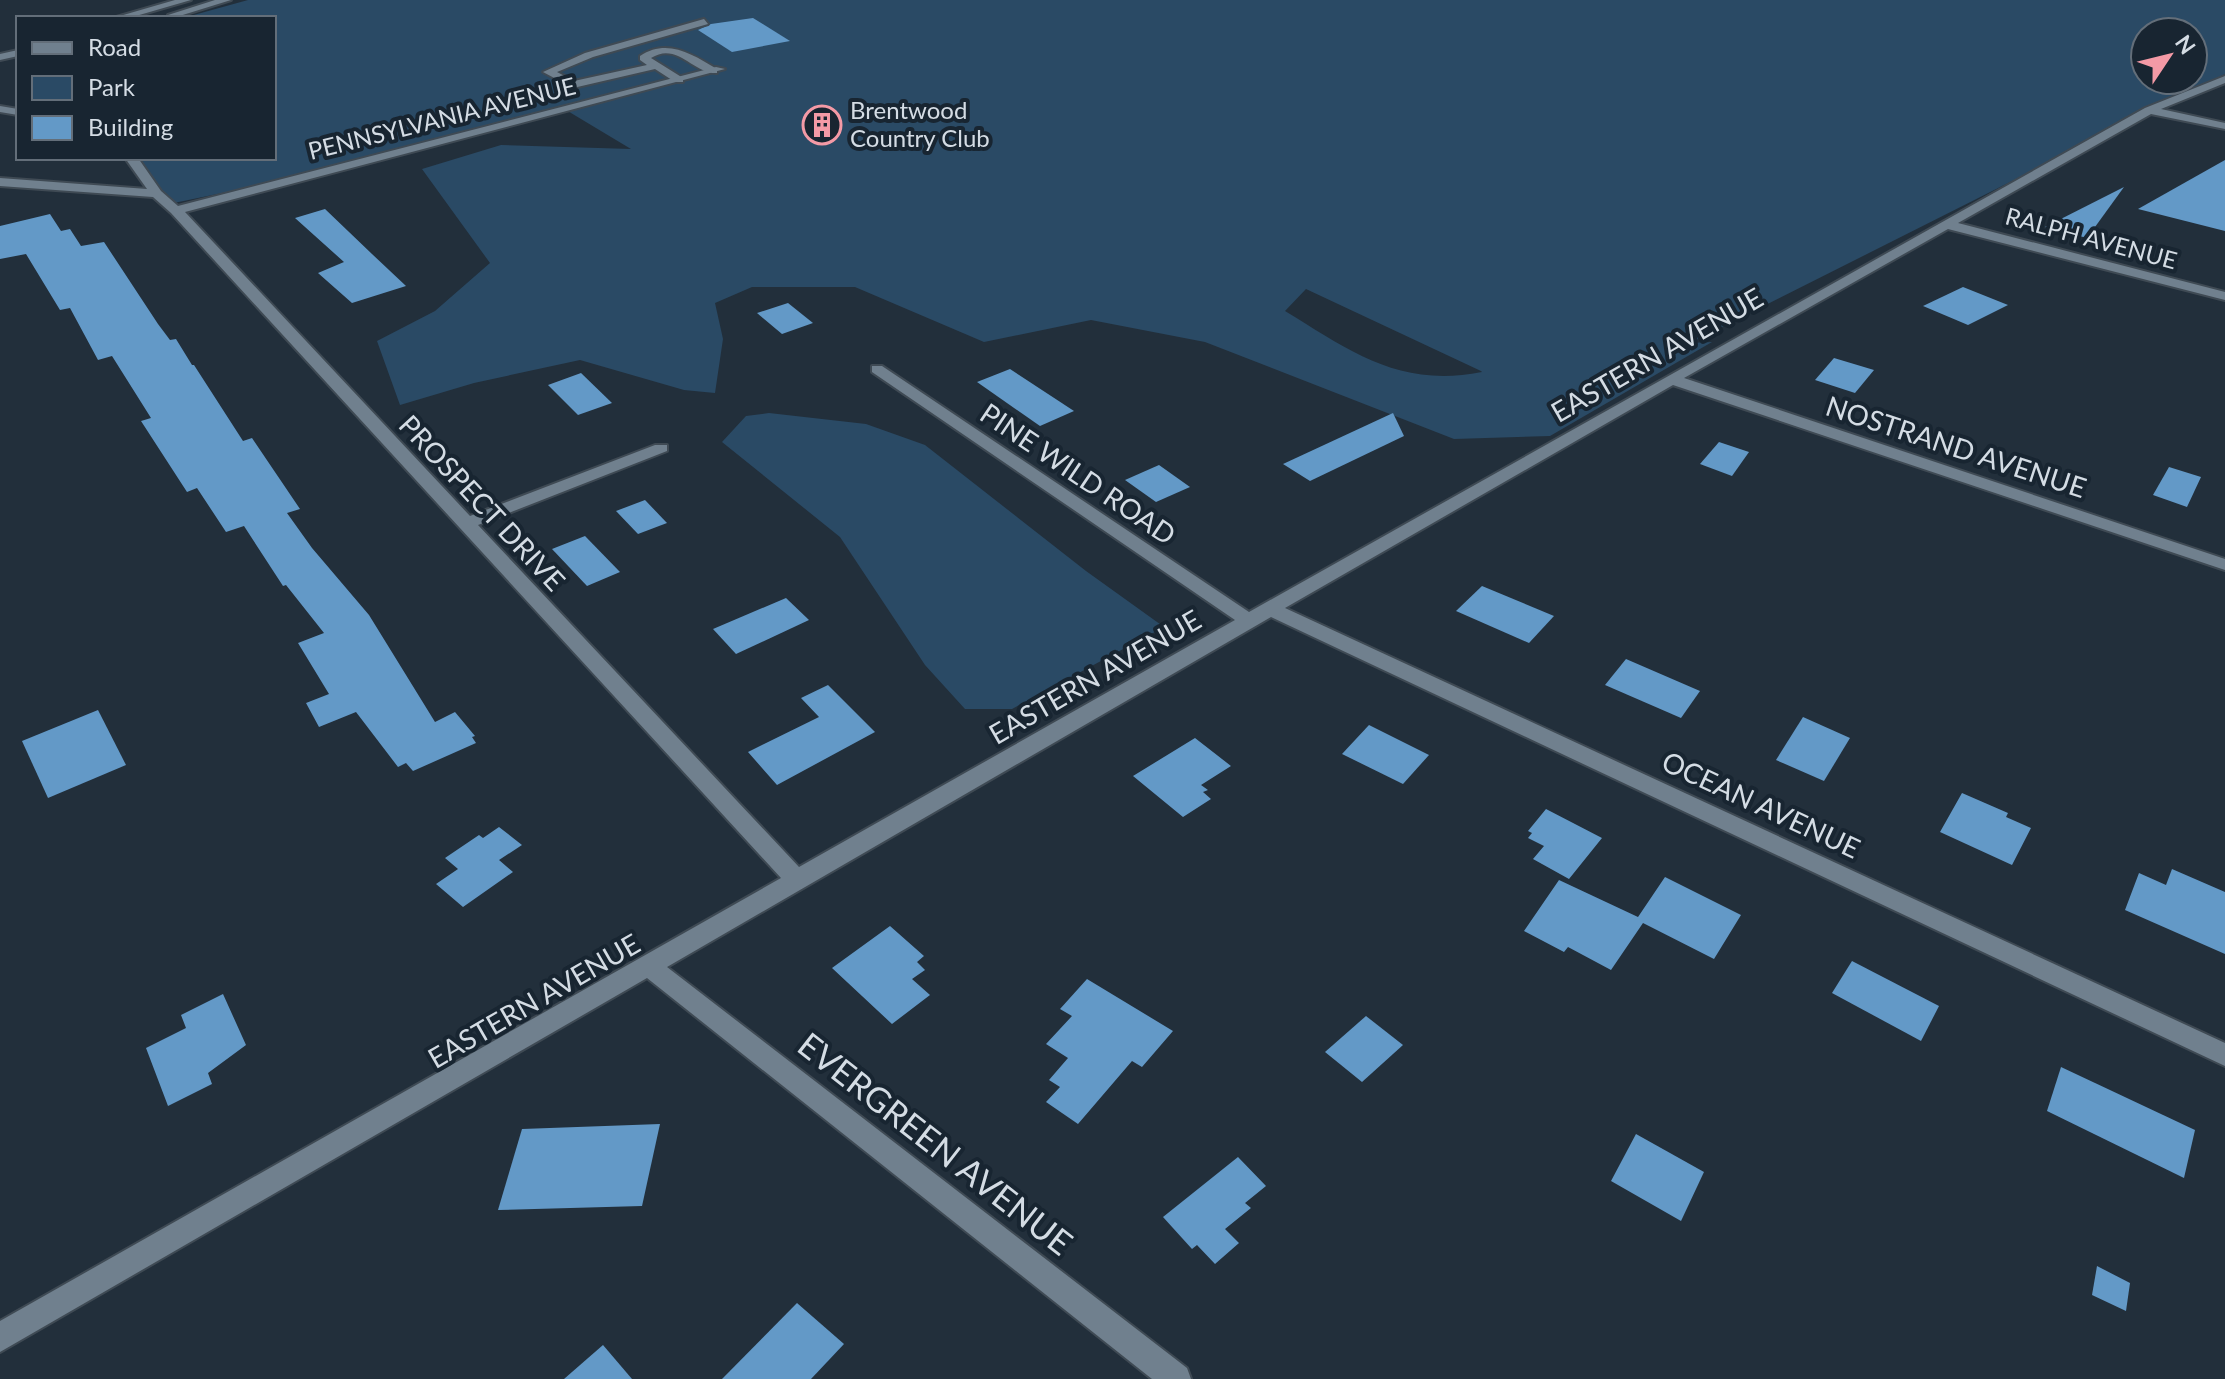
<svg xmlns="http://www.w3.org/2000/svg" width="2225" height="1379" font-family="Lato,sans-serif">
<style>
.green{fill:#2a4a65;fill-rule:evenodd}
.building{fill:#6399c7}
.lines{fill:none;stroke-linecap:round;stroke-linejoin:round}
.lane-casing{stroke:#3f4a54;stroke-width:4}
.street-casing{stroke:#3f4a54;stroke-width:4}
.lane{fill:#70808e;fill-rule:evenodd}
.street{fill:#70808e;fill-rule:evenodd}
.labels{text-anchor:middle;stroke-width:8;stroke-linejoin:round;paint-order:stroke}
.far-poi-label{font-size:24px;fill:#d4dce4;stroke:#182531;text-anchor:start}
.far-street-label{font-size:24px;fill:#d4dce4;stroke:#182531}
.street-label{font-size:28px;fill:#d4dce4;stroke:#182531}
.near-street-label{font-size:34px;fill:#d4dce4;stroke:#182531}
</style>
<rect width="100%" height="100%" fill="#222f3b"/>
<g class="green">
<path d="M248 0H2225V74L1690 343 1712 342 1550 436 1454 439 1205 342 1091 320 984 342 855 287H752L715 303 723 339 715 393 684 390 580 360 474 383 400 405 377 341 435 311 490 263 422 169 501 145 631 149 566 110 305 176 169 204 137 158H274V18H183ZM2145 32H2193V80H2145ZM1306 289 1481 371 1482 372C1399 388 1352 352 1285 311Z"/>
<path d="M769 413 866 424 925 445 1086 571 1164 627 1012 709H965L925 665 840 537 722 442 746 416Z"/>
</g>
<g class="building">
<path d="M753 18 790 41 732 52 698 30 711 24Z"/>
<path d="M2225 160V231L2138 209Z"/>
<path d="M2124 187 2087 238 2045 227Z"/>
<path d="M325 209 372 254 406 286 352 303 318 273 344 262 295 218Z"/>
<path d="M50 214 61 231 70 229 81 246 104 242 158 324 170 340 176 339 192 365H194L243 441 252 438 300 509 287 513 312 548 369 615 435 722 455 712 475 736 472 737 476 743 413 771 406 763 398 767 356 712 319 727 306 703 329 694 298 643 324 633 286 585 283 586 244 526 226 532 197 488 187 492 141 421 151 418 112 356 98 360 70 308 60 310 26 254 0 259V226Z"/>
<path d="M1963 287 2008 305 1968 325 1923 306Z"/>
<path d="M788 303 813 323 782 334 757 313Z"/>
<path d="M1834 358 1874 370 1855 393 1815 380Z"/>
<path d="M1010 369 1074 411 1040 426 977 382Z"/>
<path d="M581 373 612 403 578 415 548 385Z"/>
<path d="M1393 413 1404 436 1310 481 1283 464Z"/>
<path d="M1719 442 1749 452 1732 476 1700 464Z"/>
<path d="M1159 465 1190 487 1156 502 1125 480Z"/>
<path d="M2169 467 2201 477 2187 507 2153 495Z"/>
<path d="M645 500 667 523 638 534 616 511Z"/>
<path d="M585 536 620 572 587 586 552 549Z"/>
<path d="M1482 586 1554 616 1529 643 1456 611Z"/>
<path d="M786 598 809 620 736 654 713 629Z"/>
<path d="M1626 659 1700 691 1681 718 1605 685Z"/>
<path d="M828 685 875 732 777 785 748 752 819 717 801 698Z"/>
<path d="M98 710 126 765 48 798 22 741Z"/>
<path d="M1803 717 1850 738 1824 781 1776 760Z"/>
<path d="M1369 725 1429 755 1403 784 1342 754Z"/>
<path d="M1195 738 1231 766 1201 785 1208 790 1203 792 1211 799 1183 817 1133 776Z"/>
<path d="M1962 793 2008 813 2006 817 2031 828 2012 865 1940 832Z"/>
<path d="M1546 809 1602 838 1569 879 1533 859 1544 846 1528 838 1532 833 1528 831Z"/>
<path d="M499 827 522 845 499 860 513 872 463 907 436 884 458 869 445 858 479 835 483 838Z"/>
<path d="M2172 869 2225 892V954L2125 910 2139 873 2166 885Z"/>
<path d="M1665 877 1741 915 1714 959 1643 923 1611 970 1568 947 1564 952 1524 931 1559 880 1638 917Z"/>
<path d="M890 926 924 956 917 962 925 970 912 979 930 995 892 1024 832 968Z"/>
<path d="M1852 961 1939 1006 1921 1041 1832 993Z"/>
<path d="M1087 979 1173 1031 1142 1067 1132 1061 1078 1124 1046 1102 1060 1087 1049 1080 1068 1058 1046 1044 1072 1016 1060 1009Z"/>
<path d="M223 994 246 1045 208 1073 212 1084 168 1106 146 1048 186 1028 181 1015Z"/>
<path d="M1366 1016 1403 1045 1362 1082 1325 1052Z"/>
<path d="M2061 1067 2195 1130 2184 1178 2047 1111Z"/>
<path d="M660 1124 642 1206 498 1210 522 1129Z"/>
<path d="M1636 1134 1704 1172 1681 1221 1611 1181Z"/>
<path d="M1238 1157 1266 1186 1245 1203 1251 1208 1225 1229 1239 1243 1215 1264 1197 1245 1192 1249 1163 1217Z"/>
<path d="M2097 1266 2130 1283 2126 1311 2092 1295Z"/>
<path d="M797 1303 844 1344 811 1379H722Z"/>
<path d="M603 1345 632 1379H564Z"/>
</g>
<g class="lines">
<defs>
<path id="lane" d="M704 19 708 24 593 57 557 72 574 81 647 65 640 60V56C667 38 692 54 717 69V73C693 74 677 41 651 58L683 78V82H675L655 69 573 88 543 72 585 53Z"/>
<g id="street">
<path d="M175 0H191L129 18H113Z"/>
<path d="M215 0H231L173 18 168 15Z"/>
<path d="M18 50V56L0 60V54Z"/>
<path d="M716 67 725 69 185 212 470 516 655 445H667V451L478 525 799 867 1235 620 872 372V366H882L1249 612 2145 108 2225 76V83L2161 109 2225 123V129L2151 114 1958 223 2225 292V300L1948 229 1684 378 2225 559V570L1673 385 1285 608 2225 1043V1066L1271 617 667 967 1187 1368 1191 1379H1152L647 978 0 1352V1321L781 878 171 213 153 197 0 186V178L147 189 125 158H138L161 191 178 206Z"/>
<path d="M0 106 18 109V115L0 112Z"/>
</g>
</defs>
<use href="#lane" class="lane-casing"/>
<use href="#street" class="street-casing"/>
<use href="#lane" class="lane"/>
<use href="#street" class="street"/>
</g>
<defs>
<symbol id="building-ring" viewBox="-11 -11 22 22"><circle r="9.5" fill="#182531" stroke="#f49aa6" stroke-width="1.5"/><path d="M-4-6H4V6H1V3H-1V6H-4ZM-2.5-4.3h1.7v1.8h-1.7ZM.8-4.3h1.7v1.8H.8ZM-2.5-1h1.7V.8h-1.7ZM.8-1h1.7V.8H.8Z" fill="#f49aa6"/></symbol>
</defs>
<g fill-rule="evenodd">
<use href="#building-ring" x="800" y="103" width="44" height="44"/>
</g>
<g class="labels">
<g class="far-poi-label">
<text x="850" y="119">Brentwood<tspan x="850" dy="28">Country Club</tspan></text>
</g>
<g class="far-street-label">
<text transform="translate(442 119) rotate(-14)" y="8">PENNSYLVANIA AVENUE</text>
<text transform="translate(2091 239) rotate(15)" y="8">RALPH AVENUE</text>
</g>
<g class="street-label">
<text transform="translate(1657 355) rotate(-30)" y="10">EASTERN AVENUE</text>
<text transform="translate(1956 447) rotate(18)" y="10">NOSTRAND AVENUE</text>
<text transform="translate(1078 474) rotate(34)" y="10">PINE WILD ROAD</text>
<text transform="translate(482 503) rotate(47)" y="10">PROSPECT DRIVE</text>
<text transform="translate(1095 677) rotate(-30)" y="10">EASTERN AVENUE</text>
<text transform="translate(1761 805) rotate(25)" y="10">OCEAN AVENUE</text>
<text transform="translate(534 1001) rotate(-30)" y="10">EASTERN AVENUE</text>
</g>
<g class="near-street-label">
<text transform="translate(935 1144) rotate(38)" y="12">EVERGREEN AVENUE</text>
</g>
</g>
<rect x="16" y="16" width="260" height="144" fill="#182531" stroke="#636e79" stroke-width="2"/>
<rect x="32" y="42" width="40" height="12" fill="#70808e" stroke="#636e79" stroke-width="2"/>
<text x="88" y="56" font-size="24" fill="#d4dce4">Road</text>
<rect x="32" y="76" width="40" height="24" fill="#2a4a65" stroke="#636e79" stroke-width="2"/>
<text x="88" y="96" font-size="24" fill="#d4dce4">Park</text>
<rect x="32" y="116" width="40" height="24" fill="#6399c7" stroke="#636e79" stroke-width="2"/>
<text x="88" y="136" font-size="24" fill="#d4dce4">Building</text>
<g transform="translate(2169 56) rotate(55)"><circle r="38" fill="#182531" stroke="#636e79" stroke-width="2"/>
<path d="M0-6L14 30L0 20L-14 30Z" fill="#f49aa6"/>
<text y="-12" font-size="22" font-weight="bold" text-anchor="middle" fill="#d4dce4">N</text>
</g>
</svg>
